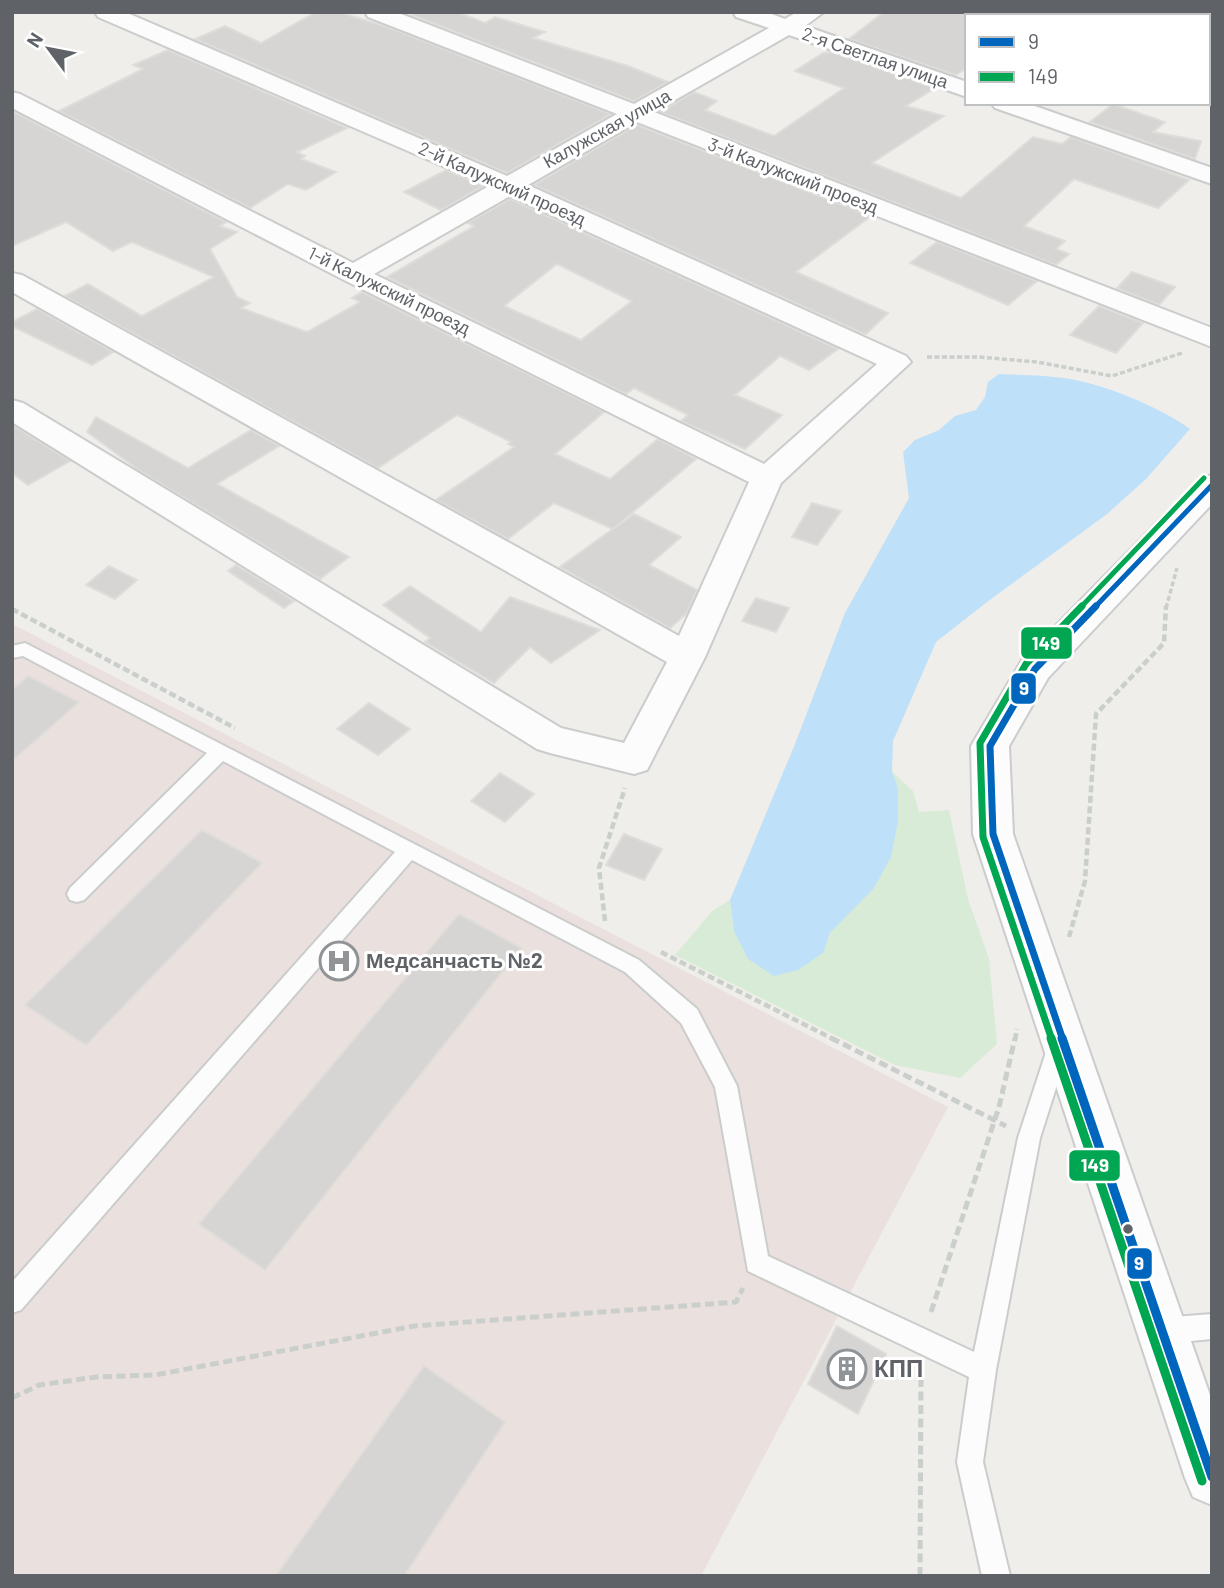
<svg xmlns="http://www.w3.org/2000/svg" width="1224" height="1588" font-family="Barlow,sans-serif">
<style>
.medical{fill:#eae0de}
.green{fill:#d8ebd6}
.water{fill:#bfe0f9}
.building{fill:#d6d5d3;stroke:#deddd9;stroke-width:2;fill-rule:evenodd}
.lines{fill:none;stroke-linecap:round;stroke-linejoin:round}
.service-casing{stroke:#cbcccc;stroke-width:4}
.minor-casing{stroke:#cbcccc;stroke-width:4}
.tertiary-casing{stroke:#cbcccc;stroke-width:4}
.path-far2{stroke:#cacfcc;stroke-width:3.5;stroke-dasharray:5 2.5;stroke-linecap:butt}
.path-far1{stroke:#cacfcc;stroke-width:4.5;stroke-dasharray:7 3.5;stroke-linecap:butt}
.path{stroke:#cacfcc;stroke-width:5;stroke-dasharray:9 4.5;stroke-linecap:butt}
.service{fill:#fdfcfc;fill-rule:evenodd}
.minor{fill:#fdfcfc;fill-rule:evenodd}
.tertiary{fill:#fdfcfc;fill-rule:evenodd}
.bus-1-far2-casing{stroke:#fff;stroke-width:10}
.bus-1-far1-casing{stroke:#fff;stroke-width:12}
.bus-1-casing{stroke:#fff;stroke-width:14}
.bus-2-far2-casing{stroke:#fff;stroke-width:10}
.bus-2-far1-casing{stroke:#fff;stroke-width:12}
.bus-2-casing{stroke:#fff;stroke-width:14}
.bus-1-far2{stroke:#0065bd;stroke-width:5}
.bus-1-far1{stroke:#0065bd;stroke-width:7}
.bus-1{stroke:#0065bd;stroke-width:9}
.bus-2-far2{stroke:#00a651;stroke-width:5}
.bus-2-far1{stroke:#00a651;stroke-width:7}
.bus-2{stroke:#00a651;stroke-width:9}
.bus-dot{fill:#5f6368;stroke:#fff;stroke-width:2.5}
.labels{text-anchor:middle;stroke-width:6;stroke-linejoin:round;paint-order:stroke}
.far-street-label{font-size:18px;fill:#5f6368;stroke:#fff}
.poi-label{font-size:21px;font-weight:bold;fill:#5f6368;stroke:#fff;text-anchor:start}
.near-poi-label{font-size:24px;font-weight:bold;fill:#5f6368;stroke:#fff;text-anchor:start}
.line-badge{stroke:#fff;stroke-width:2.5}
.badge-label{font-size:19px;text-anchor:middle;font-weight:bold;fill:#fff}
</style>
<rect width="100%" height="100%" fill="#efeeea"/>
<path class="medical" d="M12 624 948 1107 701 1576H12Z"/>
<path class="green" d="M892 772 913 791 919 812 949 810 968 899 989 959 997 1044 960 1078 895 1065 675 955 712 911 730 900 734 931 823 953 830 933 849 912 898 788Z"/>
<path class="water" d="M999 374C1021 375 1043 375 1064 378 1102 383 1160 407 1190 429L1146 479 1107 514 987 602 936 642 893 741 892 771 898 788V821L891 857 874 888 830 933 823 953 798 970 774 976 748 959 734 931 730 900 795 744 845 613 909 498 903 452 915 440 939 430 955 416 976 410 985 397 988 382Z"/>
<g class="building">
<path d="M316 12H338L385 26 611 114 507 173 195 39 225 26 261 43Z"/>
<path d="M418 12H457L485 23 495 17 545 32 533 38 628 66 668 82 634 101 412 15Z"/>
<path d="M884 12H967V68L956 75 849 39Z"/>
<path d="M168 50 347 128 297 152 305 156 301 159 336 172 306 190 288 184 250 208 59 111 143 69 133 65Z"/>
<path d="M831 52 935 88 906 106 944 116 872 163 961 198 1033 137 1062 144 1071 137 1189 180 1158 208 1074 179 1024 226 1065 241 1056 249 1069 254 1056 265 660 112 694 92 717 101 705 110 774 136 844 88 795 71 823 53Z"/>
<path d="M1113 104 1165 122 1153 132 1201 141 1195 159 1090 122Z"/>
<path d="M12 111 226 222 220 226 237 232 210 249 237 297 250 303 241 308 307 332 360 302 352 298 362 292 604 412 555 454 610 479 658 439 696 459 613 529 554 503 508 539 436 500 514 447 508 444 511 442 457 415 378 468 65 296 88 284 142 316 214 277 132 242 113 251 66 222 12 246Z"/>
<path d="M637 125 871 216 796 272 888 313 866 334 860 332 534 185Z"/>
<path d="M446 170 483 186 441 210 404 192Z"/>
<path d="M510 199 838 349 809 370 780 356 735 395 782 415 745 449 681 421 688 415 634 388 626 394 387 277 474 226 468 223ZM557 264 632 301 581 340 504 306Z"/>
<path d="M937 242 1037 281 1008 305 910 263Z"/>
<path d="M1132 272 1175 287 1159 305 1117 288Z"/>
<path d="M1099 306 1143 323 1116 353 1070 335Z"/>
<path d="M37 309 113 352 92 365 12 326V322Z"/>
<path d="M96 417 188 468 251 430 279 446 217 484 349 557 320 579 140 471 87 432Z"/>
<path d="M12 425 70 461 28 485 12 473Z"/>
<path d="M812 503 841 511 817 545 792 537Z"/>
<path d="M634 514 681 537 649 565 697 590 687 613 670 628 560 567Z"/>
<path d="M236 565 294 601 284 608 228 571Z"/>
<path d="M109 566 137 580 115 599 86 585Z"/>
<path d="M410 586 481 632 510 597 600 630 551 663 530 647 494 683 425 642 430 638 383 605Z"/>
<path d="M756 598 789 608 776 632 742 621Z"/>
<path d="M28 676 79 702 12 761V690Z"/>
<path d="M369 703 410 729 378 755 337 729Z"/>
<path d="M500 773 534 794 505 822 471 801Z"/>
<path d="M202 830 262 863 86 1045 25 1005Z"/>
<path d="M624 834 662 849 644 880 606 865Z"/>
<path d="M459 914 521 948 265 1270 199 1224Z"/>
<path d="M837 1326 886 1354 858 1414 808 1384Z"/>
<path d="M424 1366 505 1422 404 1576H276Z"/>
</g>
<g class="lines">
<defs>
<g id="service">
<path d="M25 643 639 960 697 1009 737 1086 768 1256 974 1352 1018 1138 1050 1040 1058 1037 1066 1040 1069 1047 1040 1138 996 1370 983 1462 1010 1576H982L957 1462 969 1377 748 1271 715 1087 681 1023 625 972 412 860 21 1310 12 1313V1282L395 852 223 761 84 900 77 902 70 900 67 894 70 888 207 753 23 656 12 658V646Z"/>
<path d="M1212 1314V1339L1161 1344 1152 1340 1148 1331 1152 1322 1161 1318Z"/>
</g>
<g id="minor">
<path d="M95 12H125L507 176 617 114 368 17 365 12H396L634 104 769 28 736 17 733 12H766L785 19 797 12H824L805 26 967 82V97L789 35 654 112 1212 328V347L637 122 528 185 906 356 911 362 781 483 705 657 647 770 634 774 550 753 537 749 12 422V400L23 403 561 728 624 743 667 662 12 292V273L22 275 679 636 749 482 344 280 12 108V92L20 94 353 263 489 186 98 17ZM510 196 877 364 764 464 374 274Z"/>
<path d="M1040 12H1071L1074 16H1043Z"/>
<path d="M1150 12H1172L1169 16H1147Z"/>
<path d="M1208 53 1212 54V68L1208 67Z"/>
<path d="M991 103H1026L1212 168V184L995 108Z"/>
</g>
<path id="tertiary" d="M1212 475V504L1048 678 1009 746 1013 834 1212 1401V1505L1193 1497 1185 1478 973 834 971 746 1022 660 1201 478Z"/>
</defs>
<use href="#service" class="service-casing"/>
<use href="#minor" class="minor-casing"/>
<use href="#tertiary" class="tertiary-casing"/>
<g class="path-far2">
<path d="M927 357H979L1037 362 1112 376 1182 353"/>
<path d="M1166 608 1177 568"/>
</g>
<g class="path-far1">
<path d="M12 609 235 728"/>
<path d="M605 921 599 868 625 788"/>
<path d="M1069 937 1085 881 1096 714 1164 643 1166 606"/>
<path d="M661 952 835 1040"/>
<path d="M1015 1040 1017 1029"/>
</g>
<g class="path">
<path d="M831 1038 1006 1126"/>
<path d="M931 1312 999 1107 1015 1038"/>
<path d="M12 1398 39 1385 96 1377 155 1375 414 1326 736 1302 743 1288"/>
<path d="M920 1576 921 1372"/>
</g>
<use href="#service" class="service"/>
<use href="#minor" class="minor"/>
<use href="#tertiary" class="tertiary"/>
<defs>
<path id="bus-1-far2" d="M1094 608 1212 485"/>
<path id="bus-1-far1" d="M1063 1040 993 834 990 746 1035 669 1096 606"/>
<path id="bus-1" d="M1062 1038 1212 1477"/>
<path id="bus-2-far2" d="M1080 608 1204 478"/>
<path id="bus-2-far1" d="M1052 1040 983 837 980 743 1026 664 1082 606"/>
<path id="bus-2" d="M1051 1038 1202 1481"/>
</defs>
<use href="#bus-1-far2" class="bus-1-far2-casing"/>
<use href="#bus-1-far1" class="bus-1-far1-casing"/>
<use href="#bus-1" class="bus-1-casing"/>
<use href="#bus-2-far2" class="bus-2-far2-casing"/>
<use href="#bus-2-far1" class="bus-2-far1-casing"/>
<use href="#bus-2" class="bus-2-casing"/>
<use href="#bus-1-far2" class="bus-1-far2"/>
<use href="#bus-1-far1" class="bus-1-far1"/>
<use href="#bus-1" class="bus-1"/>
<use href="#bus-2-far2" class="bus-2-far2"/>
<use href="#bus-2-far1" class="bus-2-far1"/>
<use href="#bus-2" class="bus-2"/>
</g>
<defs>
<symbol id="hospital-ring" viewBox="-11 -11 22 22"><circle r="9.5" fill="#fff" stroke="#919496" stroke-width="1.5"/><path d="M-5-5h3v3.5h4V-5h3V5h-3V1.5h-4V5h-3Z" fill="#919496"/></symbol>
<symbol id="building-ring" viewBox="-11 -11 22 22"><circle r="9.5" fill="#fff" stroke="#919496" stroke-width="1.5"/><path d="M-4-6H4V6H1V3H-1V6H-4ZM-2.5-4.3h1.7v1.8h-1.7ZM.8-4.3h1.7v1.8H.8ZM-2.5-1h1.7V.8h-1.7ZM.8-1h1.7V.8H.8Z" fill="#919496"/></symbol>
</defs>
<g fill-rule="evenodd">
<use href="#hospital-ring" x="317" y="939" width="44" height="44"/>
<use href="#building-ring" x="825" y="1347" width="44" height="44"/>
</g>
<circle class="bus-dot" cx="1128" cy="1229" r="6"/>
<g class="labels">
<g class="far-street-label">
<text transform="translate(875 58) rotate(19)" y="6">2-я Светлая улица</text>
<text transform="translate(607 129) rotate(-29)" y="6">Калужская улица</text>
<text transform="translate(793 176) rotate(21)" y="6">3-й Калужский проезд</text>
<text transform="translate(502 184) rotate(24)" y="6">2-й Калужский проезд</text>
<text transform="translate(389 291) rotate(26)" y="6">1-й Калужский проезд</text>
</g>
<g class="poi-label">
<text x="366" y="968">Медсанчасть №2</text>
</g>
<g class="near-poi-label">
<text x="874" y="1377">КПП</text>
</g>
</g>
<g class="line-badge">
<rect x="1020" y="626" width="53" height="34" rx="7" fill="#00a651"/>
<rect x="1010" y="672" width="27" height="33" rx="7" fill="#0065bd"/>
<rect x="1068" y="1149" width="53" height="33" rx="7" fill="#00a651"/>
<rect x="1126" y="1247" width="27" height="33" rx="7" fill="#0065bd"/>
</g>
<g class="badge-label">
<text x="1046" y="650">149</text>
<text x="1024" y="695">9</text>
<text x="1095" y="1172">149</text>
<text x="1139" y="1270">9</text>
</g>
<rect width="1224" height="1588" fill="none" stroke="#5f6368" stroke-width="28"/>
<rect x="965" y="14" width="245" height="91" fill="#ffffff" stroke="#bfc1c3" stroke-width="2"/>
<rect x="979" y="37" width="35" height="10" fill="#0065bd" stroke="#bfc1c3" stroke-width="2"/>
<text x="1028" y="49" font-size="21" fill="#5f6368">9</text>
<rect x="979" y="72" width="35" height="10" fill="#00a651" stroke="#bfc1c3" stroke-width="2"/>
<text x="1028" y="84" font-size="21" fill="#5f6368">149</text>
<g transform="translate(49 49) rotate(302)" stroke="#ffffff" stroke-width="5" paint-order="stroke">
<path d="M0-5L12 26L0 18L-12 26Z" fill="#5f6368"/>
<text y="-10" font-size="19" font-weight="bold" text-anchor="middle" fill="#5f6368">N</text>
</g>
</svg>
